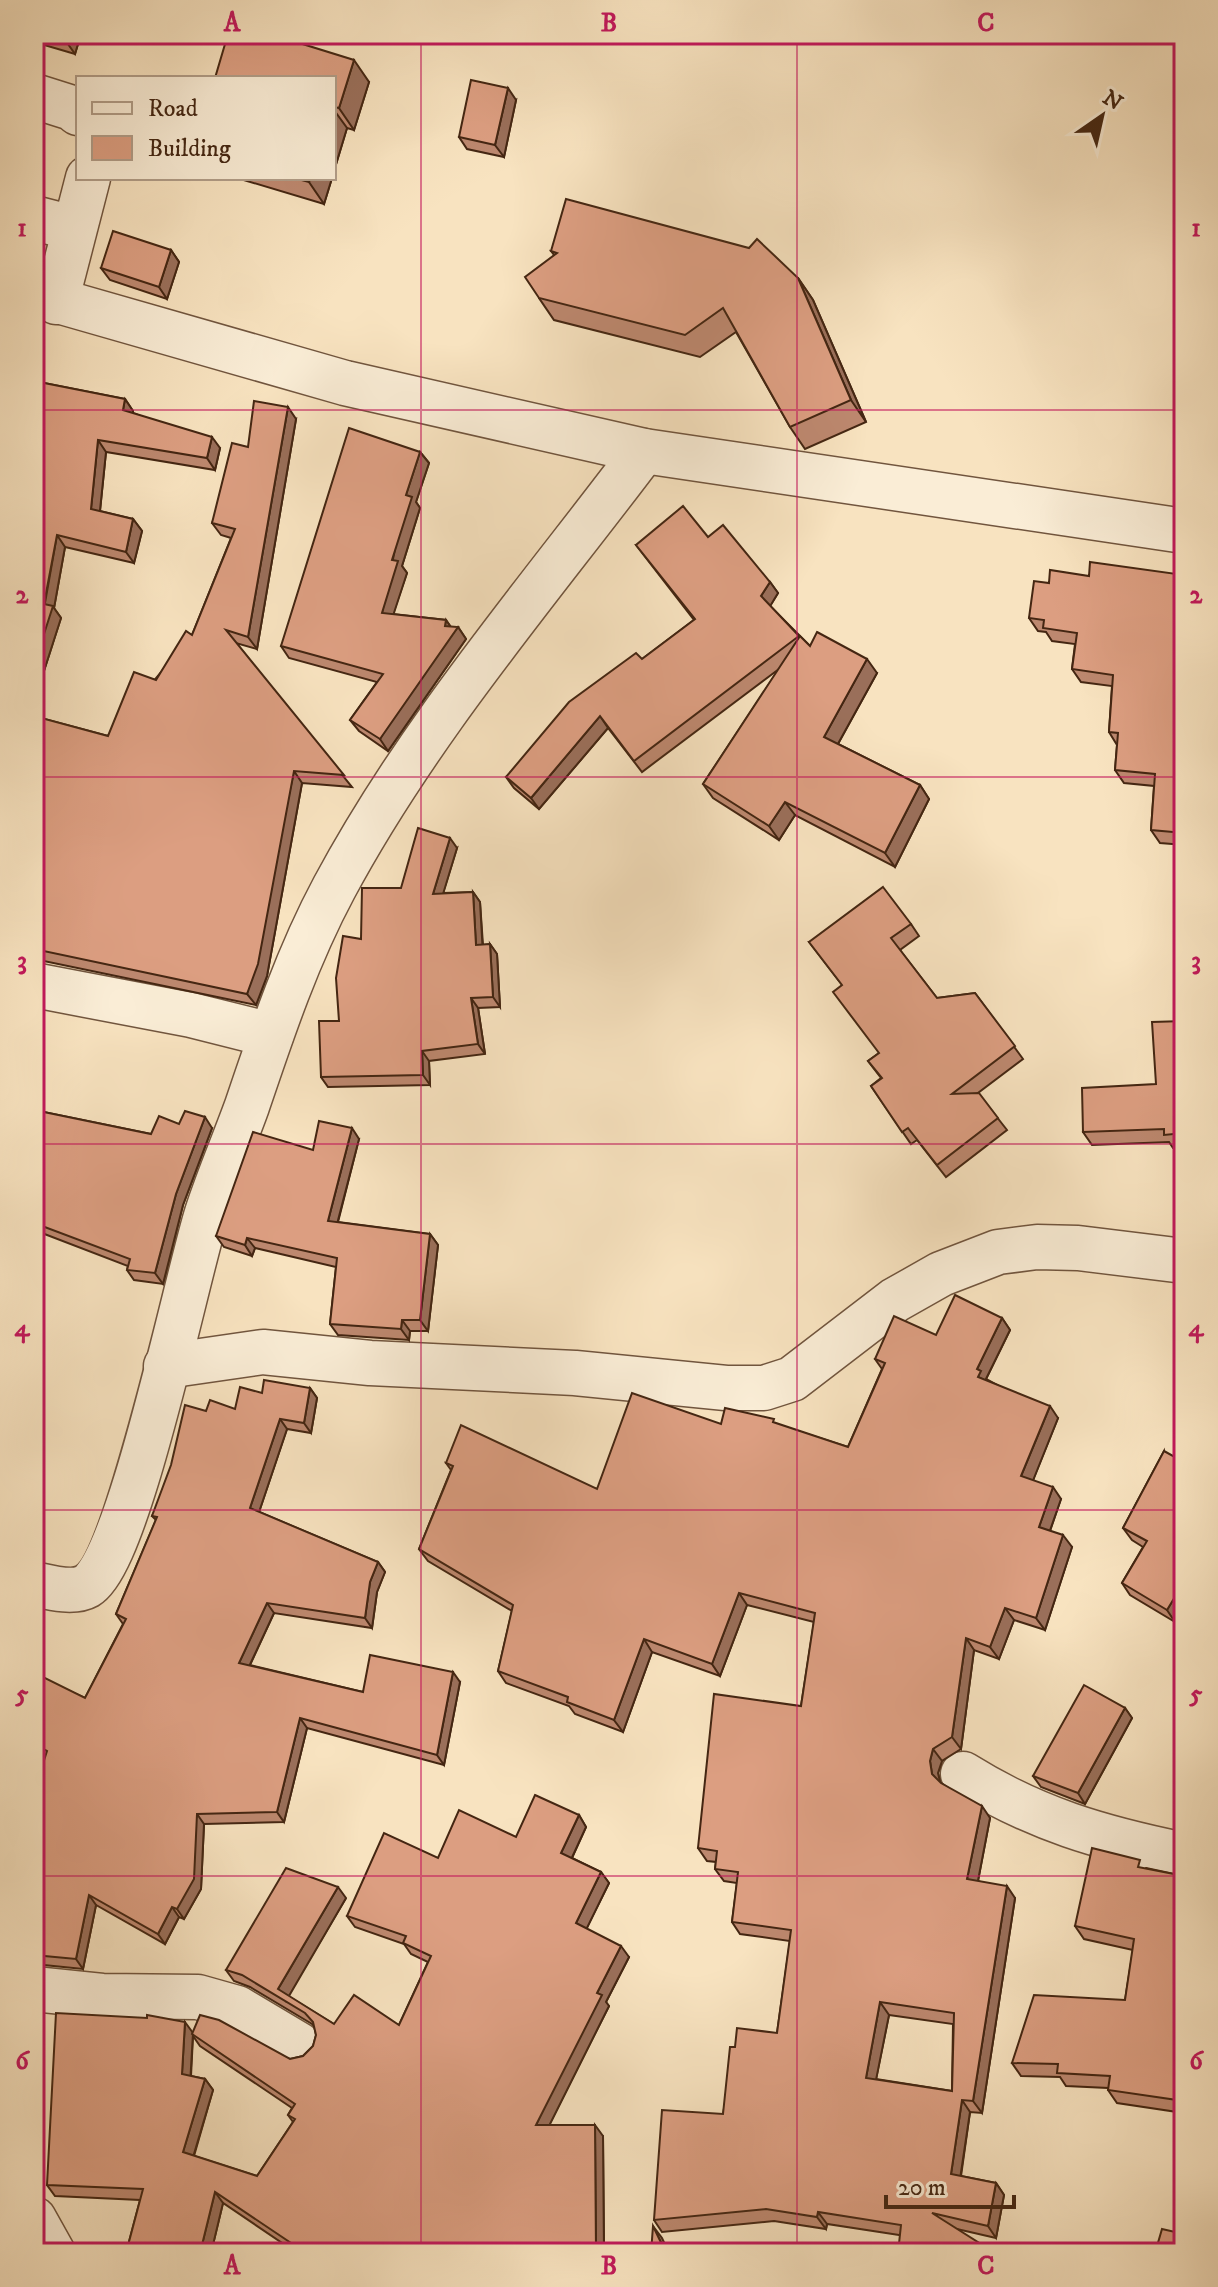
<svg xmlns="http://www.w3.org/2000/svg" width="1218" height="2287" font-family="'IM FELL DW Pica',serif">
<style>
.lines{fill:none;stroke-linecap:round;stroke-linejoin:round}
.minor-casing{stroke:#71553e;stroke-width:47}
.minor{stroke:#faedd6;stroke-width:44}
.wall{fill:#bd886f;stroke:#442612;stroke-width:2;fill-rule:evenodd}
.shaded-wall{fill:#9a6f5a;stroke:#442612;stroke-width:2}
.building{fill:#dc9e81;stroke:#442612;stroke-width:2;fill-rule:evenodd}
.grid{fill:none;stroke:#c2185b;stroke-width:2;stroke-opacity:0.55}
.neatline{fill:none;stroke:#c2185b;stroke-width:3}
.grid-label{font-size:26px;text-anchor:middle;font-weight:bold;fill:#c2185b}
</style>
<rect width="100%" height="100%" fill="#f8e3c0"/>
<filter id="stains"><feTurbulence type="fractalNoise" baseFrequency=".0025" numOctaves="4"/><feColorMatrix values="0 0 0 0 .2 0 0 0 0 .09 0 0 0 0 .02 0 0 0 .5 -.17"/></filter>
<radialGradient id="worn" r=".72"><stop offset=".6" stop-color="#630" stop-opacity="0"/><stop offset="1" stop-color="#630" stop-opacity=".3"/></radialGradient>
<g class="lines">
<defs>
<g id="minor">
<path d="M34 96 72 108 78 113"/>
<path d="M34 218 73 228"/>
<path d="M34 294 345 383 644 451 1184 531"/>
<path d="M56 302 88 178"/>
<path d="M34 985 191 1015 271 1035"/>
<path d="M166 1366 263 1352 370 1363 575 1373 726 1388H764L792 1379 895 1300 941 1274 998 1252 1037 1247 1078 1248 1184 1261"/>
<path d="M34 1584C48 1587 73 1594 87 1586 129 1562 187 1275 207 1213 219 1176 234 1142 247 1106 272 1032 297 957 334 888 418 731 537 593 644 451"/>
<path d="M963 1774C1035 1819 1101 1838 1184 1855"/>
<path d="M34 1989 102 1996 198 1997 237 2008 299 2045"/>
<path d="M34 2219 53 2253"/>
</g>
</defs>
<use href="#minor" class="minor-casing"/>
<use href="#minor" class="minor"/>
</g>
<g class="wall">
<path d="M34 34H81L75 54 34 42Z"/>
<path d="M228 34H302L300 43 369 82 354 130 347 128 334 171V78Z"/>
<path d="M516 100 504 157 467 149 459 137Z"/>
<path d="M237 178H332L324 204Z"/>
<path d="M171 250 179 262 167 299 110 280 101 268Z"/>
<path d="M551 251 798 278 813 300 866 422 805 449 790 427 736 332 700 357 554 320 539 298 554 255Z"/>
<path d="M34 381 125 399 133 411V413L220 448 215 470 106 452 100 511 133 519 142 531 134 563 65 547 54 608 61 618 34 702Z"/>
<path d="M296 419 257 649 236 643 352 787 302 783 267 976 256 1005 39 960 34 961V706L38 713 37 717 108 736 192 635 231 538 221 535 212 523 248 447Z"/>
<path d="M420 452 429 463 416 502 420 508 402 566 407 573 393 614 446 620 451 627H458L466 639 388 751 359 731 350 720 377 682 289 658 281 646Z"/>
<path d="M708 537 770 582 778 593 770 606 810 646 877 673 838 744 920 785 929 799 895 867 795 815 779 840 713 798 703 784 779 669 642 772 608 728 539 809 514 788 506 777 642 659 694 620 636 545Z"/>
<path d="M1184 575V845L1160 843 1151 830 1154 786 1124 783 1115 770 1117 745 1109 732 1112 686 1081 682 1072 669 1075 644 1052 641 1046 632 1038 631 1029 618 1049 583 1089 576Z"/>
<path d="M457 848 443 893 473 892 480 902 483 945 490 944 497 954 500 1007 478 1008 485 1054 429 1061 430 1085 328 1087 321 1077 339 1021 401 888Z"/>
<path d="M911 924 919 936 900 950 937 998 975 993 1023 1059 978 1093 1007 1130 946 1177 917 1140 911 1144 871 1086 881 1078 868 1061 879 1053 842 985 809 942Z"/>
<path d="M1184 1021V1147L1173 1148 1169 1142 1092 1145 1083 1132 1156 1084Z"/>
<path d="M34 1110 151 1134 179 1124 212 1128 183 1205 163 1284 134 1280 127 1270 128 1266 34 1230Z"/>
<path d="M359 1139 338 1222 430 1234 438 1245 428 1331H410L409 1340 338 1335 330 1324 336 1267 255 1248 252 1256 224 1247 216 1236 313 1150Z"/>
<path d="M1002 1318 1010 1330 986 1379 1058 1418 1033 1480 1061 1499 1050 1531 1072 1547 1045 1630 1014 1620 999 1659 974 1650 961 1749 942 1761 938 1773 940 1782 990 1818 978 1881 1015 1898 982 2113 970 2112 961 2176 996 2183 1004 2195 996 2238 957 2229 899 2235 827 2224 826 2229 774 2221 662 2232 654 2220 723 2114 735 2047 777 2033 790 1941 740 1934 732 1922 737 1883 724 1881 715 1869 716 1862 707 1861 698 1848 801 1706 814 1622 747 1605 720 1676 652 1652 623 1732 575 1714 569 1706 506 1683 498 1671 512 1611 428 1561 419 1549 451 1470 446 1463 597 1489 721 1424H776L848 1447 882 1369 875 1359 936 1335ZM889 2015 953 2024 952 2091 876 2079Z"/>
<path d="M310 1388 317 1398 311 1433 287 1429 259 1512 378 1562 385 1572 377 1592 372 1628 274 1613 250 1665 363 1692 460 1682 444 1765 307 1728 284 1822 204 1824 201 1889 184 1919 179 1917 165 1944 96 1905 83 1969 34 1964V1792L45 1756 34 1751V1675L85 1698 123 1624 116 1614 156 1520 152 1516 206 1411 235 1409 262 1393Z"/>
<path d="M1164 1451 1175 1622 1130 1595 1122 1583 1143 1547 1132 1540 1123 1528Z"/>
<path d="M1125 1708 1132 1718 1085 1804 1041 1787 1033 1776Z"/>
<path d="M579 1815 586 1827 572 1858 601 1872 609 1883 586 1929 629 1957 606 2002 609 2006 549 2125 603 2136 604 2253H297L223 2203 211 2253H126L140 2200 55 2196 47 2185 193 2032 290 2059 303 2056 313 2046 316 2035 314 2026 312 2024 250 1987 234 1981 226 1970 346 1898 288 1996 334 2024 399 2025 428 1962 411 1954 404 1944 355 1927 347 1916 438 1858 516 1837ZM193 2036 200 2046 292 2108 288 2115 293 2122 257 2176 194 2156 213 2090 205 2079 191 2076Z"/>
<path d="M1146 1868 1184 1876V2113L1117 2103 1108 2090V2088L1066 2086 1060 2077 1021 2076 1012 2063 1125 2000 1133 1950 1084 1939 1075 1926Z"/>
</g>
<g class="shaded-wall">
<path d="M61 34H81L75 54Z"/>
<path d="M281 34H302L295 59 280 37Z"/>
<path d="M354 60 369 82 354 130 339 108Z"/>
<path d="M508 88 516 100 504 157 495 145Z"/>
<path d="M334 110 347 128 334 171Z"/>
<path d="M310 178H332L324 204 309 182Z"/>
<path d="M171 250 179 262 167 299 159 287Z"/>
<path d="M798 278 813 300 866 422 851 400Z"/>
<path d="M125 399 133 411 132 422 123 410Z"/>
<path d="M288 407 296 419 257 649 248 637Z"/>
<path d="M212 437 220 448 215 470 207 458Z"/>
<path d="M98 440 106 452 99 520 91 509Z"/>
<path d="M420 452 429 463 416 502 420 508 402 566 407 573 390 625 382 613 406 495Z"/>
<path d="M133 519 142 531 134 563 126 552Z"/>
<path d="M57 535 65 547 54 608 61 618 34 702V665Z"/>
<path d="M770 582 778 593 769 608 761 596Z"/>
<path d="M446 620 454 632 458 627 466 639 388 751 380 739 445 626Z"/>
<path d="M867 659 877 673 834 751 824 737Z"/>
<path d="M34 706 38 713 35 725 34 724Z"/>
<path d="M600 716 608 728 539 809 531 798Z"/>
<path d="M294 771 302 783 267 976 256 1005 247 994Z"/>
<path d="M920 785 929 799 895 867 885 853Z"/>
<path d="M785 802 795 815 779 840 769 826Z"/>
<path d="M450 838 457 848 440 904 433 894Z"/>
<path d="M473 892 480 902 483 955 476 945Z"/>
<path d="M490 944 497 954 500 1007 493 997Z"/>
<path d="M471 998 478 1008 485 1054 478 1044Z"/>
<path d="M422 1051 429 1061 430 1085 423 1075Z"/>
<path d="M205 1117 212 1128 183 1205 163 1284 155 1273 176 1194Z"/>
<path d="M352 1128 359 1139 335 1232 328 1221Z"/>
<path d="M430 1234 438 1245 428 1331 420 1320Z"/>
<path d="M247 1238 255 1248 252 1256 245 1245Z"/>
<path d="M1002 1318 1010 1330 986 1379 989 1383 978 1377 977 1369Z"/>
<path d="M402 1320 410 1331 409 1340 401 1329Z"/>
<path d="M310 1388 317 1398 311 1433 304 1423Z"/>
<path d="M1050 1406 1058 1418 1030 1488 1021 1476Z"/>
<path d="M280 1419 287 1429 257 1518 250 1508Z"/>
<path d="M1053 1487 1061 1499 1047 1539 1039 1527Z"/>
<path d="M1063 1535 1072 1547 1045 1630 1036 1618Z"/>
<path d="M378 1562 385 1572 377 1592 372 1628 365 1618 370 1582Z"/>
<path d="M1184 1582V1608L1175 1622 1167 1610Z"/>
<path d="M739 1593 747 1605 720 1676 712 1664Z"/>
<path d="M267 1603 274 1613 246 1673 239 1663Z"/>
<path d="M1005 1608 1014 1620 999 1659 990 1647Z"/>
<path d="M966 1638 974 1650 961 1749 952 1737Z"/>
<path d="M644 1639 652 1652 623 1732 614 1720Z"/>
<path d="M453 1672 460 1682 444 1765 437 1755Z"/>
<path d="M1125 1708 1132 1718 1085 1804 1078 1793Z"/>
<path d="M300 1718 307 1728 284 1822 277 1812Z"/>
<path d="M933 1749 942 1761 938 1773 941 1786 932 1774 930 1761Z"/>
<path d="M982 1806 990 1818 976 1891 967 1879Z"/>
<path d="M197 1814 204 1824 201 1889 184 1919 177 1909Z"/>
<path d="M579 1815 586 1827 569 1864 561 1853Z"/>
<path d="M601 1872 609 1883 584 1934 576 1923Z"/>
<path d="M1007 1886 1015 1898 982 2113 973 2101Z"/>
<path d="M338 1887 346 1898 286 2001 278 1989Z"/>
<path d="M89 1895 96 1905 83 1969 76 1959Z"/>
<path d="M172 1907 179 1917 165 1944 158 1934Z"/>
<path d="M621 1946 629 1957 606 2002 609 2006 544 2136 536 2125 597 1993Z"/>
<path d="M880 2002 889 2015 874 2090 866 2078Z"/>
<path d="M185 2022 193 2033 190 2085 182 2074Z"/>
<path d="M205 2079 213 2090 191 2164 183 2152Z"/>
<path d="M962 2100 970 2112 959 2186 951 2174Z"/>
<path d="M595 2125 603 2136 604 2253H596Z"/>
<path d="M996 2183 1004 2195 996 2238 988 2226Z"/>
<path d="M215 2192 223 2203 211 2253H200Z"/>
<path d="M818 2212 827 2224 826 2229 817 2217Z"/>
<path d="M653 2226 662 2238 669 2253H666Z"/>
</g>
<g class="building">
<path d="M228 34H281L280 37 354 60 339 108 334 107V78H215Z"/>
<path d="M471 80 508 88 495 145 459 137Z"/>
<path d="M294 178H310L309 182Z"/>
<path d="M566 199 749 248 757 239 798 278 851 400 790 427 723 308 685 335 539 298 525 277 557 253 551 251Z"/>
<path d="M113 231 171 250 159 287 101 268Z"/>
<path d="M34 381 125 399 123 410 212 437 207 458 98 440 91 509 133 519 126 552 57 535 44 604 53 606 34 665Z"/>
<path d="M254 401 288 407 248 637 226 630 344 775 294 771 258 964 247 994 34 949V716L108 736 134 672 156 680 186 631 192 635 235 529 212 523 232 443 248 447Z"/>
<path d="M349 428 420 452 406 495 412 497 392 560 398 561 382 613 446 620 445 626 458 627 380 739 350 720 383 674 281 646Z"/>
<path d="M683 506 708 537 723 525 770 582 761 596 799 636 634 761 600 716 531 798 506 777 569 702 636 653 642 659 695 619 636 545Z"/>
<path d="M1090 562 1184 575V833L1151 830 1155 774 1115 770 1118 733 1109 732 1113 675 1072 669 1077 633 1043 628 1044 620 1029 618 1034 581 1049 583 1050 570 1089 576Z"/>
<path d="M817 632 867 659 824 737 920 785 885 853 785 802 769 826 703 784 800 636 810 646Z"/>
<path d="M418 828 450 838 433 894 473 892 476 945 490 944 493 997 471 998 478 1044 422 1051 423 1075 321 1077 319 1021H339L336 978 343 936 361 939 362 888H401Z"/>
<path d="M883 887 911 924 891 938 937 998 975 993 1015 1046 952 1094 979 1093 998 1118 937 1165 908 1128 902 1132 871 1086 882 1078 868 1061 879 1053 833 992 842 985 809 942Z"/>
<path d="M1184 1021V1133L1164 1135V1129L1083 1132 1082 1088 1156 1084 1152 1022Z"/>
<path d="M34 1110 151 1134 159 1116 179 1124 185 1111 205 1117 176 1194 155 1273 127 1270 130 1259 34 1223Z"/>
<path d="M319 1121 352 1128 328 1221 430 1234 420 1320H402L401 1329 330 1324 337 1258 247 1238 245 1245 216 1236 253 1132 313 1150Z"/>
<path d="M955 1295 1002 1318 977 1369 981 1371 978 1377 1050 1406 1021 1476 1053 1487 1039 1527 1063 1535 1036 1618 1005 1608 990 1647 966 1638 952 1737 933 1749 930 1761 932 1774 941 1783 982 1806 967 1879 1007 1886 973 2101 962 2100 951 2174 996 2183 988 2226 932 2213 984 2246 982 2253H898L901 2225 818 2212 817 2217 766 2209 654 2220 662 2110 723 2114 730 2047H735L737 2028 777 2033 791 1930 732 1922 738 1872 715 1869 717 1851 698 1848 714 1694 801 1706 815 1613 739 1593 712 1664 644 1639 614 1720 567 1702 568 1697 498 1671 513 1605 419 1549 453 1466 446 1463 461 1425 597 1489 632 1393 721 1424 725 1408 774 1419 773 1422 848 1447 885 1363 875 1359 894 1316 936 1335ZM880 2002 954 2013 952 2091 866 2078Z"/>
<path d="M264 1380 310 1388 304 1423 280 1419 250 1508 378 1562 370 1582 365 1618 267 1603 239 1663 363 1692 370 1655 453 1672 437 1755 300 1718 277 1812 197 1814 194 1879 177 1909 172 1907 158 1934 89 1895 76 1959 34 1955V1792L47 1751 34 1744V1675L35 1673 85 1698 126 1619 116 1614 157 1517 152 1516 171 1465 185 1405 206 1411 210 1400 235 1409 240 1387 262 1393Z"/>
<path d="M1164 1451 1184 1462V1570L1182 1573 1184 1574V1582L1167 1610 1122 1583 1147 1541 1123 1528Z"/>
<path d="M1084 1685 1125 1708 1078 1793 1033 1776Z"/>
<path d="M535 1795 579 1815 561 1853 601 1872 576 1923 621 1946 597 1993 602 1995 536 2125H595L596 2253H306L215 2192 200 2253H126L143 2189 47 2185 56 2013 147 2018V2015L185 2022 182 2074 205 2079 183 2152 257 2176 295 2119 288 2115 295 2104 192 2034 200 2015 219 2020 290 2059 303 2056 313 2046 316 2035 313 2022 305 2013 242 1975 226 1970 286 1868 338 1887 278 1989 334 2024 354 1995 399 2025 431 1956 403 1943 406 1936 347 1916 384 1833 438 1858 459 1810 516 1837Z"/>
<path d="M1092 1848 1140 1860 1138 1867 1184 1876V1934L1182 1945 1184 1946V2101L1108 2090 1110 2076 1057 2073 1058 2064 1012 2063 1034 1995 1125 2000 1134 1939 1075 1926Z"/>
<path d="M653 2226 666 2253H651Z"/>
<path d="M1162 2229 1184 2234V2253H1155Z"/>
</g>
<path class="grid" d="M421 34V2253M797 34V2253M34 410H1184M34 777H1184M34 1144H1184M34 1510H1184M34 1876H1184"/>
<rect width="1218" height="2287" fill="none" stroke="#f8e3c0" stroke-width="88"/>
<rect x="76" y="76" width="260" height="104" fill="#faedd6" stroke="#b19d88" stroke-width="2"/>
<rect x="92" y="102" width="40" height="12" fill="#faedd6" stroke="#b19d88" stroke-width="2"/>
<text x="148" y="116" font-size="24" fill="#442612">Road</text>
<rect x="92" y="136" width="40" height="24" fill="#dc9e81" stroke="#b19d88" stroke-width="2"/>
<text x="148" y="156" font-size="24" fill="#442612">Building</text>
<g transform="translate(1102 116) rotate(34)" stroke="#faedd6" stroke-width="6" paint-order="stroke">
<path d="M0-6L14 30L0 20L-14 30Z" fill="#442612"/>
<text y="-12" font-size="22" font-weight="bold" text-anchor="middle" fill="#442612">N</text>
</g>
<path d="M886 2195v12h128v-12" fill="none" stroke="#442612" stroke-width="4"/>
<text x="898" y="2195" font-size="24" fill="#442612" stroke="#faedd6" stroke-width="6" paint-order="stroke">20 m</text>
<rect x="44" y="44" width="1130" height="2199" class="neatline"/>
<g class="grid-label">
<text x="232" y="31">A</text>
<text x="609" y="31">B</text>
<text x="986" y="31">C</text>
<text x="22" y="236">1</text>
<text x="1196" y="236">1</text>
<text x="22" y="603">2</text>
<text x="1196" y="603">2</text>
<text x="22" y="969">3</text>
<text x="1196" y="969">3</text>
<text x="22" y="1336">4</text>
<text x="1196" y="1336">4</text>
<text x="22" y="1702">5</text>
<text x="1196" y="1702">5</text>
<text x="22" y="2069">6</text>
<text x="1196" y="2069">6</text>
<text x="232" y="2274">A</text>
<text x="609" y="2274">B</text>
<text x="986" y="2274">C</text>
</g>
<rect width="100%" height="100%" filter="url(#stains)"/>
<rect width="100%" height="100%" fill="url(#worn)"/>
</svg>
